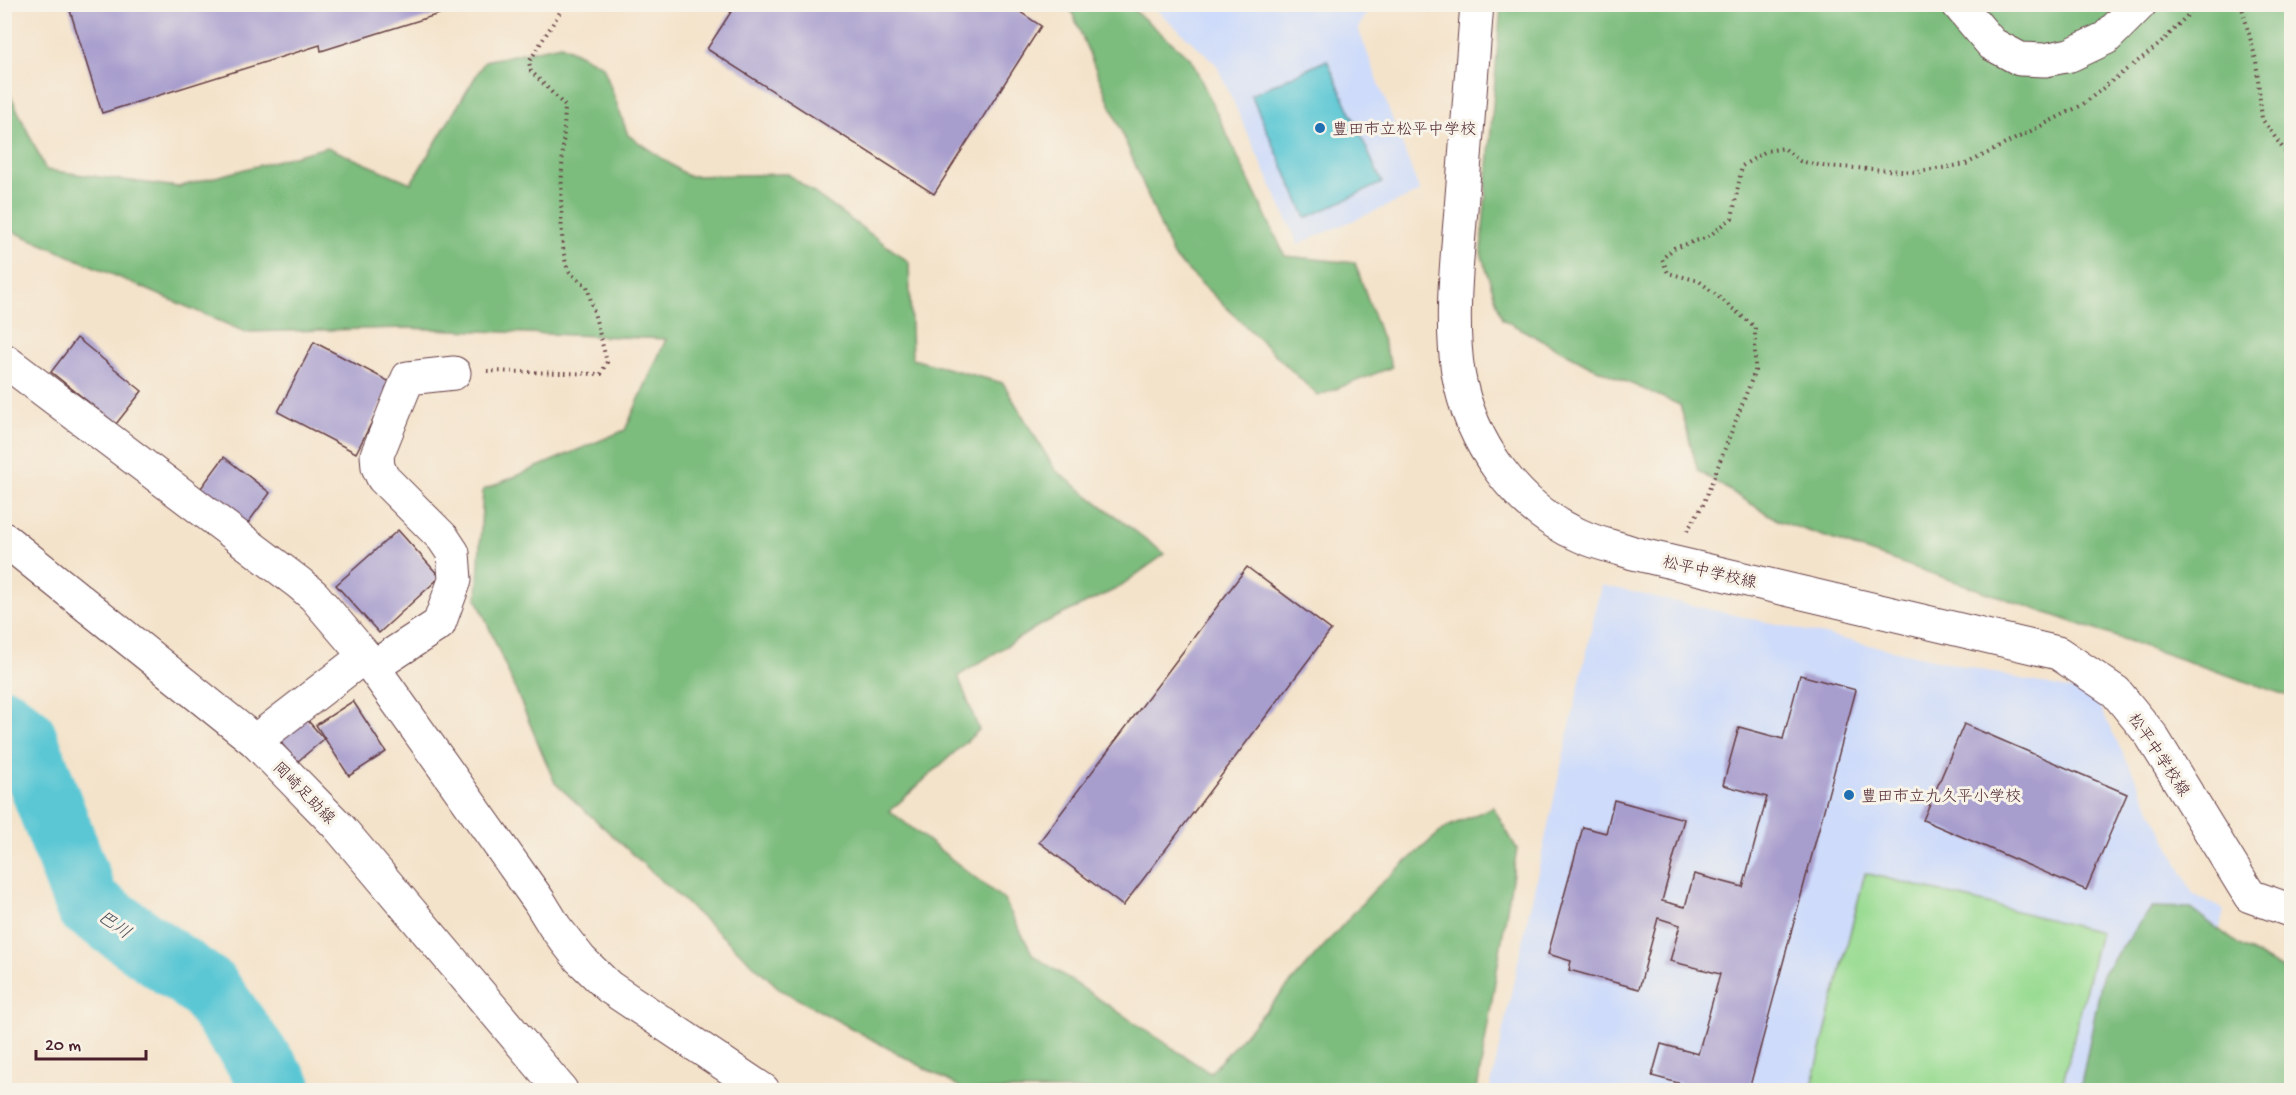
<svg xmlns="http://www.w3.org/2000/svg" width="2296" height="1095" font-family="'Gochi Hand','Klee One',sans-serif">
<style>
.built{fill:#cedbfa}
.green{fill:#9adc93;stroke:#727e5f;stroke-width:1.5}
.forest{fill:#7bbc7d;stroke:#626e54;stroke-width:1.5}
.water{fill:#5bc7d4;stroke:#527380;stroke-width:1.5}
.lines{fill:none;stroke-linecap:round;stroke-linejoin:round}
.river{stroke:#5bc7d4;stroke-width:66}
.building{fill:#a89ece}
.street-casing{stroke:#643c43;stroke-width:35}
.primary-casing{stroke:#643c43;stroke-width:35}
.path{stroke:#643c43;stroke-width:4;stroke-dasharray:1.5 4.5;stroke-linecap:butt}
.street{stroke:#fff;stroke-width:33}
.primary{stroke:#fff;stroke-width:33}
.poi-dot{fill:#1f6fb2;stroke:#f7f3e8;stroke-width:2}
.labels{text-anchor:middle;stroke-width:6;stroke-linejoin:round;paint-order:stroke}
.poi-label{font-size:16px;fill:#4a1f2b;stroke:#f7f3e8;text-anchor:start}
.street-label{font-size:16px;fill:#4a1f2b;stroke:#f7f3e8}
.water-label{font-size:18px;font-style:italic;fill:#4f515e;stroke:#f7f3e8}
</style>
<rect width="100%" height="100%" fill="#f7f3e8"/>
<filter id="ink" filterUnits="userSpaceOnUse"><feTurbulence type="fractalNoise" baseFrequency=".0167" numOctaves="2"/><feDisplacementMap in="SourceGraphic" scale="12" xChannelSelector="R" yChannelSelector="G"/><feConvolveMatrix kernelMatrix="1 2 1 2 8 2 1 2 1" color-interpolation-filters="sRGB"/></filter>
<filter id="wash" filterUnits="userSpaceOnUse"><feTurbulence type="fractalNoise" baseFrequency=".008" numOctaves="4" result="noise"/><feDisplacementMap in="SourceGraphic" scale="24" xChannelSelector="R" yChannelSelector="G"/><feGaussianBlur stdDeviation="1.35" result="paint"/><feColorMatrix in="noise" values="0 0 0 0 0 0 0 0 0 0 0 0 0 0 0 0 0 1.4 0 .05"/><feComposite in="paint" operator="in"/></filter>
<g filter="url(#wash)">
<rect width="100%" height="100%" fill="#f4e3cb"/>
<g class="built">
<path d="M1151 5H1372L1358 28 1420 192 1298 244 1216 64Z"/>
<path d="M1601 585 2094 695 2193 894 2224 910 2183 1090H1498L1490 1089Z"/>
</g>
<path class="green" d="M1865 873 2100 932 2061 1090H1811Z"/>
<g class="forest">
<path d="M1069 5H1128L1191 59 1285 256 1355 263 1392 367 1318 396 1173 256Z"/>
<path d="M1501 5H2291V697L1779 521 1698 471 1680 405 1590 366 1502 319 1481 253Z"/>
<path d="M561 45 603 66 628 135 688 176 788 174 909 262 912 359 1003 383 1055 470 1165 554 1116 589 1040 625 958 676 979 730 890 811 1004 900 1033 955 1210 1073 1375 889 1445 828 1493 807 1517 849 1477 1090H965L781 990 555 783 477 599 483 490 625 430 666 339 406 328 245 332 5 228V84L46 170 178 187 327 147 411 183 485 61Z"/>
<path d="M2152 907 2190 908 2241 946 2291 974V1090H2080L2103 973Z"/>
</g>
<path class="water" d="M1327 60 1382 183 1306 218 1251 95Z"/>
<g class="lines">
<path class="river" d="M4 721 24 737 87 904 208 989 280 1090"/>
</g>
<g id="blocks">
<g class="building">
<path d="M68 4H468V5L321 51 320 45 102 113Z"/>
<path d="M736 4H1008L1041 26 934 194 707 49Z"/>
<path d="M77 338 142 391 116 424 51 372Z"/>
<path d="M314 342 392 383 356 453 278 412Z"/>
<path d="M224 457 270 493 245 527 198 492Z"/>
<path d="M398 530 440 577 379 633 336 585Z"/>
<path d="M1247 567 1331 630 1123 906 1039 842Z"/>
<path d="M1800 675 1856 690 1749 1090H1688L1690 1086 1652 1076 1661 1044 1698 1054 1720 974 1670 961 1680 925 1658 918 1639 989 1569 970 1571 961 1548 954 1583 827 1606 833 1614 800 1684 819 1662 901 1685 907 1694 874 1743 887 1767 797 1723 785 1739 727 1783 739Z"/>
<path d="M353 701 386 752 349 776 316 725Z"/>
<path d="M303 715 324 739 297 762 277 738Z"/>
<path d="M1964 724 2127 794 2086 890 1923 820Z"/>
</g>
</g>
</g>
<g filter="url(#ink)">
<use href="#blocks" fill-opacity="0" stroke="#643c43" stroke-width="1.5"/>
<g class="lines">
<defs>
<g id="street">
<path d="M1477 4C1472 73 1466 141 1461 209 1457 260 1450 321 1458 372 1470 442 1516 508 1581 536 1598 544 1616 547 1633 553L2058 653 2116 692 2151 735 2250 896 2292 911"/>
<path d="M1958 4 1992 44 2020 59 2045 60 2070 55 2106 38 2140 4"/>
<path d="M4 360 299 583 314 596 365 656 539 901 555 927 580 959 609 987 763 1090"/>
<path d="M373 667 439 624 455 580 453 553 443 538 383 478 378 467 377 455 408 378 454 373"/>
<path d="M255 741 365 656"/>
</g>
<path id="primary" d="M4 539 255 741 339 827 561 1090"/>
</defs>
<use href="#street" class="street-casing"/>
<use href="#primary" class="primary-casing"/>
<g class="path">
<path d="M2241 4 2256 60 2262 119 2292 161"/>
<path d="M2133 65 2161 43 2198 4"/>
<path d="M487 371 601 374 607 362 587 286C582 282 573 277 569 271 555 246 564 140 565 106L531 71 529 62 565 4"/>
<path d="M1687 531 1703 505 1755 371V327L1699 281 1668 273 1662 259 1674 248 1708 237 1732 218 1742 166 1766 151 1784 148 1800 161 1823 166 1918 172 1966 164 2082 105 2127 69"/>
</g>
<use href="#street" class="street"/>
<use href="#primary" class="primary"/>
</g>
</g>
<g class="poi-dot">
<circle cx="1320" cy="128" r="6"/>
<circle cx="1849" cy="795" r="6"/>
</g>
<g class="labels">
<g class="poi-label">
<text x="1332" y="134">豊田市立松平中学校</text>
<text x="1861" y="801">豊田市立九久平小学校</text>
</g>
<g class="street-label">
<text transform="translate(1710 571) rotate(13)" y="6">松平中学校線</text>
<text transform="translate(2160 754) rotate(56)" y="6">松平中学校線</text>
<text transform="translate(305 792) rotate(45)" y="6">岡崎足助線</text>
</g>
<g class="water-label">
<text transform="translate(115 924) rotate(35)" y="6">巴川</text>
</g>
</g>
<rect width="2296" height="1095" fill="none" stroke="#f7f3e8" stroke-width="24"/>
<path d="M36 1050v9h110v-9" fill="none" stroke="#4a1f2b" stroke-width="3"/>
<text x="45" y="1050" font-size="18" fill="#4a1f2b" stroke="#f7f3e8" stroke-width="4.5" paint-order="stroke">20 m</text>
</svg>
